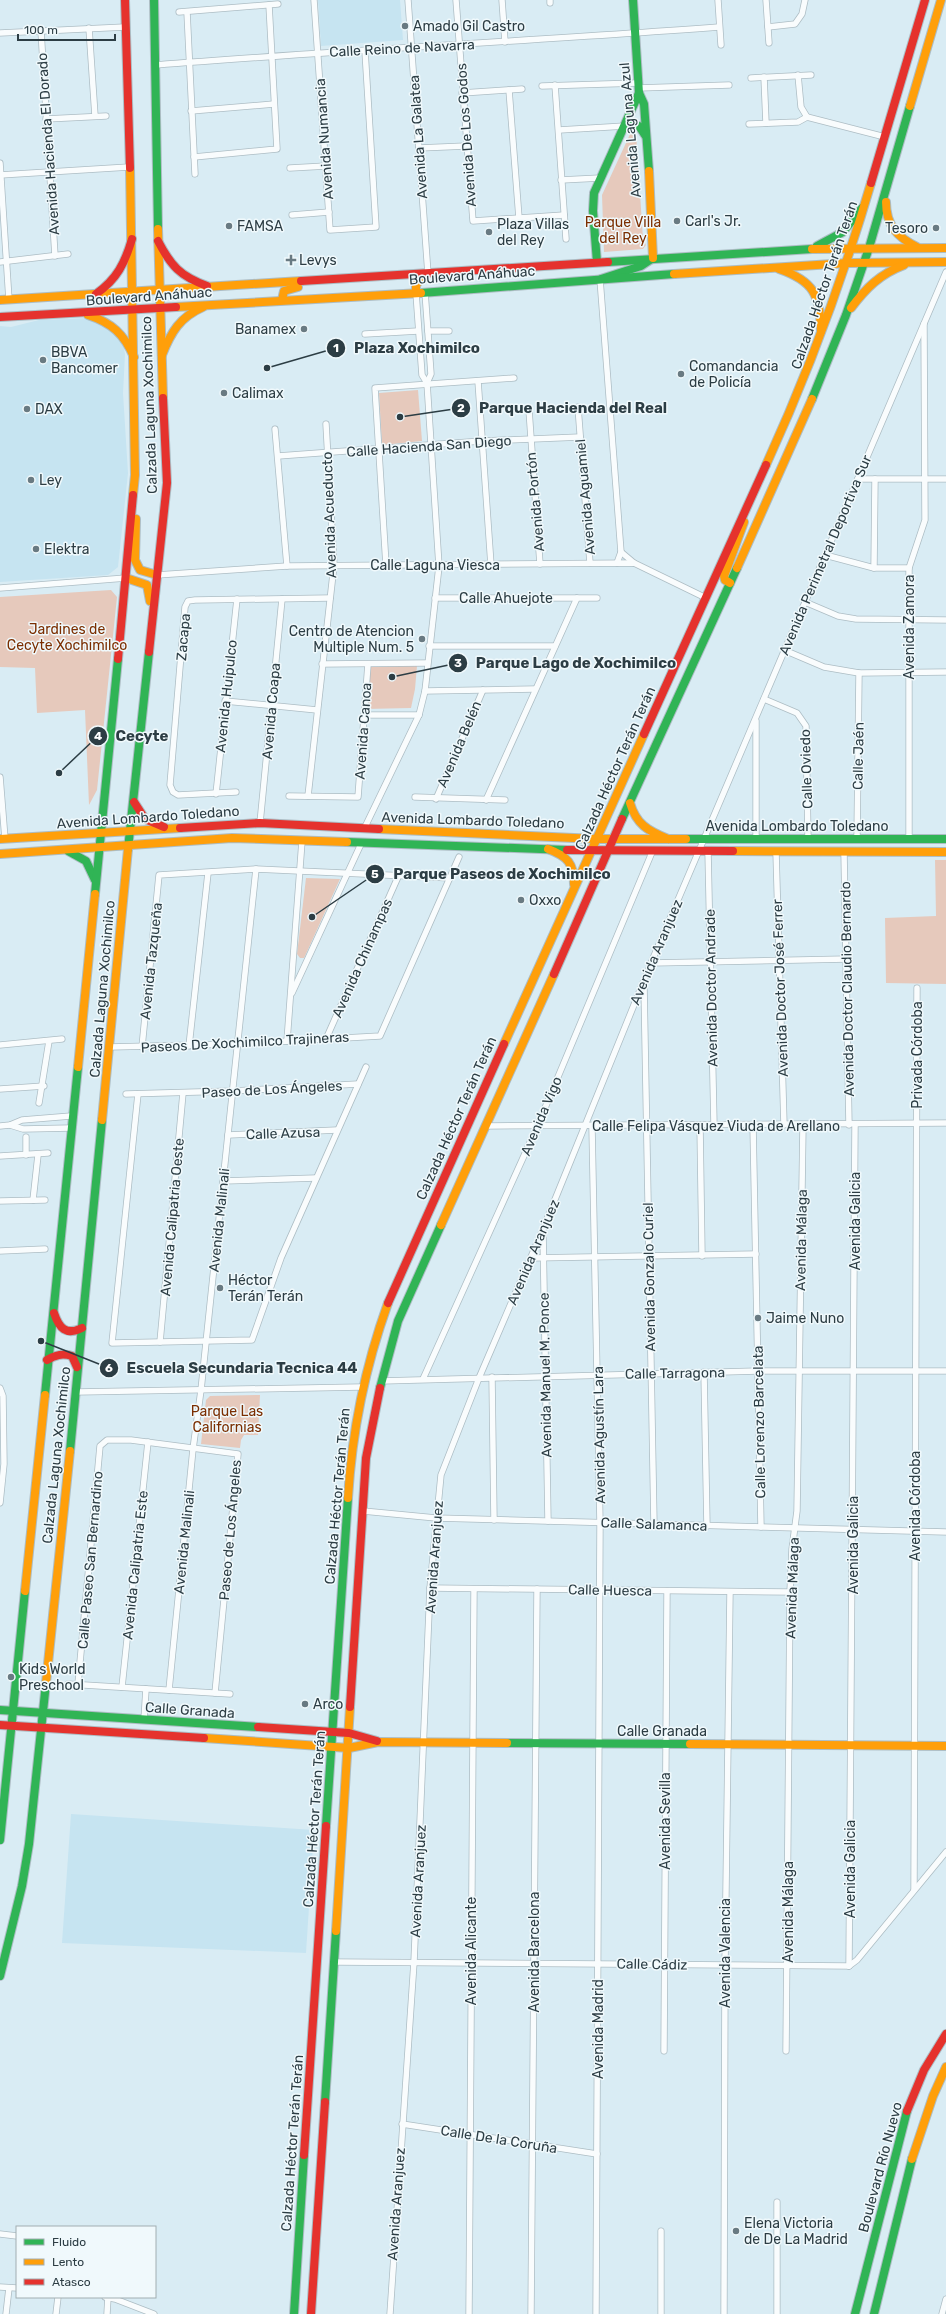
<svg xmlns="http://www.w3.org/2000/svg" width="946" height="2314" font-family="Rubik,sans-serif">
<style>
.built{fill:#c6e4f1}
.green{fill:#e6c9bc}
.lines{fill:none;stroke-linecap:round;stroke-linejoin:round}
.street-casing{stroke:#adbdc4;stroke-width:7}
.fast-casing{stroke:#adbdc4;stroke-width:10}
.slow-casing{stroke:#adbdc4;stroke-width:10}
.jam-casing{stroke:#adbdc4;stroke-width:10}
.street{stroke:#f9fcfd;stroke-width:5.5}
.fast{stroke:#30b455;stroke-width:8}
.slow{stroke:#ff9f0a;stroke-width:8}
.jam{stroke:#e5322d;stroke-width:8}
.poi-dot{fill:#697a82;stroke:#f0f9fc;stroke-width:1.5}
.labels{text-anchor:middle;stroke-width:3;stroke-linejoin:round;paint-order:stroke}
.poi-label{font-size:14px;fill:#2c3d44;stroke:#f0f9fc;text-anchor:start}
.street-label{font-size:14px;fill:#2c3d44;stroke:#f0f9fc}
.park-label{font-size:14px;fill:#7b2e01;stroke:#f0f9fc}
.leader{fill:none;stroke:#2c3d44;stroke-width:1.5}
.callout-dot{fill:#2c3d44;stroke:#f0f9fc;stroke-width:1.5}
.mark-label{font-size:12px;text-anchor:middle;font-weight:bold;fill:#fff}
.callout-label{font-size:15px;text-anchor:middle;font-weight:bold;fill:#2c3d44;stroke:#f0f9fc;stroke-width:3;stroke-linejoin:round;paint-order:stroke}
</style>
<rect width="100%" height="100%" fill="#d9ecf4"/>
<g class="built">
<path d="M318 0H400L403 40 321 46Z"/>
<path d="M89 318 101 321 115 330 123 343 125 354 123 393 128 473 118 567 108 575 0 582V326L11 327 39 320Z"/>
<path d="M71 1814 314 1830 306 1953 62 1943Z"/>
</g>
<g class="green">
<path d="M634 131 636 133 643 239 646 245 643 249 604 252 602 195 631 132Z"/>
<path d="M418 390 422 441 382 445 379 393Z"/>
<path d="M111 590 117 597 97 790 89 805 85 710 37 713 35 668 0 667V597Z"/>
<path d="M368 664 417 666 415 689 411 708 365 709Z"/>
<path d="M935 860H946V984L886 983 885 918 936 916Z"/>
<path d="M306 878 340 879 305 956 304 958H300L297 954Z"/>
<path d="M260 1395 258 1435H244L241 1440 240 1448 201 1444 206 1400 210 1396Z"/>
</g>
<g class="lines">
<defs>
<g id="street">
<path d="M314 0 330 230 376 227 365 51"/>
<path d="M408 0 428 274"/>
<path d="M456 0 473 221 564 215"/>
<path d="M502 0 505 42"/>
<path d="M550 0V3"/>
<path d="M718 0 721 45"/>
<path d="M766 0 769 43"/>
<path d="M179 12 278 4"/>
<path d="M187 12 195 174"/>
<path d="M768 27 795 24 802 14 805 0"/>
<path d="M89 28 95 116"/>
<path d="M41 31 55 256"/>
<path d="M0 33 125 27"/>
<path d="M156 65C343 50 532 41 719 27"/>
<path d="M798 75 801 107 807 117"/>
<path d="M764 77 766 123"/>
<path d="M751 78 811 75"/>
<path d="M555 85 566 239"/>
<path d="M542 86 638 83"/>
<path d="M638 88 729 85"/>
<path d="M509 90 519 218"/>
<path d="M462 93 522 89"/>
<path d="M191 111 274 104"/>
<path d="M46 119 106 116"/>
<path d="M749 124 798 122 807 117 885 137"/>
<path d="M559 130 625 126"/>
<path d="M419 148 466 146"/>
<path d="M194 157 277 149 269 5"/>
<path d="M0 163 9 300"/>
<path d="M290 168 326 166"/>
<path d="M0 175 129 167"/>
<path d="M561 180 600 178"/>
<path d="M292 215 329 212"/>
<path d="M0 262 68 254"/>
<path d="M600 279 621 552 617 563"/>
<path d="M416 293 422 375 427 383"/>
<path d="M428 331H449"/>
<path d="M365 334 418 331"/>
<path d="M478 381 491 565"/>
<path d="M578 407 590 563"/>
<path d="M529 410 540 564"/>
<path d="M275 429 287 566"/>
<path d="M278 456 482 441 580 437"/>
<path d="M858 479H946"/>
<path d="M621 552 634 563"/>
<path d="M825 555 874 568H909"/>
<path d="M386 565 375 388 514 378"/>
<path d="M874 568 875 479"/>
<path d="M157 575 287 566 634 563 706 598"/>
<path d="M0 588 126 578"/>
<path d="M435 598H597"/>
<path d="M805 602 838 616 856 619 946 620"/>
<path d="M429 646H555"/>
<path d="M784 650 824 667 859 673 946 672"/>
<path d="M322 664 427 663"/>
<path d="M425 691 535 689"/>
<path d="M764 699 797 713 806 726 808 839"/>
<path d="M225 701 317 710"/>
<path d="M364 715H419"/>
<path d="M0 777 5 839"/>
<path d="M236 792 178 795 173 792 170 785 185 607 188 601 195 600 330 598"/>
<path d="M216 794 237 599"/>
<path d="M289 796 358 797 368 664"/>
<path d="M308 796 334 565 326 424"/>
<path d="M415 797 505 800"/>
<path d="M436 799 483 690"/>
<path d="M486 800 577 598"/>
<path d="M260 823 282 599"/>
<path d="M364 829 419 715 425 691 439 566 427 383 431 374 425 292"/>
<path d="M756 838V721"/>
<path d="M857 839 859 673"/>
<path d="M909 839V568L925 520 924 324"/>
<path d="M708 851 714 1125"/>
<path d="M776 852 784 1125"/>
<path d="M844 852 849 1125"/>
<path d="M651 963 847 959"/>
<path d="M644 985 654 1524"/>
<path d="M292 993 361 844"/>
<path d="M326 1039 398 877"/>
<path d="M287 1041 302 841"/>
<path d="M0 1045 62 1039"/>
<path d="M189 1046 208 873"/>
<path d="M109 1047 236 1044 380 1036 459 857"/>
<path d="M142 1047 159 875 256 869 450 878"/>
<path d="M0 1089 44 1086"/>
<path d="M126 1094 232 1091 358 1084"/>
<path d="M138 1094 112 1343 252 1340 281 1258 366 1067"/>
<path d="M39 1103 49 1041"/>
<path d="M10 1125 23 1129 71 1128"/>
<path d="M700 1125 702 1256"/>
<path d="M753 1125 761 1527"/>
<path d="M0 1126 10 1125 22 1120 71 1116"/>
<path d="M486 1126 946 1123"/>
<path d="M592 1127 600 1523 596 2314"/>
<path d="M228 1135 337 1130"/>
<path d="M26 1137V1155"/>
<path d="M0 1156 48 1153"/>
<path d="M223 1181 316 1178"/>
<path d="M33 1200 38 1155"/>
<path d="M0 1201 45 1200"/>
<path d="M543 1231 548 1521"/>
<path d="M0 1251 45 1249"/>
<path d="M531 1258 756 1254"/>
<path d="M160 1342 183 1093"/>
<path d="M704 1372 707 1526"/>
<path d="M492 1377 494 1520"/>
<path d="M423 1379 537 1127 653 850"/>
<path d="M381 1381 758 1371H946"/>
<path d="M0 1388 3 1396 4 1464 0 1503"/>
<path d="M76 1392 361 1387"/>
<path d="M363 1511 436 1518 946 1532"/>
<path d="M430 1588 790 1592"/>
<path d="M68 1684 230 1694"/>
<path d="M78 1684 100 1446 107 1440H131L238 1454 215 1693"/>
<path d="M122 1687 148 1442"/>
<path d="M169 1690 193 1449 201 1390 256 869"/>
<path d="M144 1720 146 1689"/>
<path d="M914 1890 917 988"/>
<path d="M335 1962 849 1966"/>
<path d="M849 1966 855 1125"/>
<path d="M849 1966 857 1960 946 1852"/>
<path d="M664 2051 667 1591"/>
<path d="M786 2051 790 1592 792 1549 797 1511 803 1125"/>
<path d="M402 2124 597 2154"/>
<path d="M661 2231V2314"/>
<path d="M0 2234 17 2236"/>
<path d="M0 2287 17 2288"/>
<path d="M105 2297 115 2299 154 2314"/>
<path d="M6 2314 9 2288"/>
<path d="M56 2314 58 2297"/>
<path d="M107 2314 108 2297"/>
<path d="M390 2314 414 1962 430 1588 441 1475 479 1378 543 1229 651 963 946 272"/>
<path d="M469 2314 474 1589"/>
<path d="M531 2314 537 1589"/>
<path d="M724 2314 725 1965 730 1592"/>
<path d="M777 2314V2202"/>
<path d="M942 2314 946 2299"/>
</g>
<g id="fast">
<path d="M154 0 158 229"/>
<path d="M633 0 639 93 644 104 649 171"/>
<path d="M625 126H639L645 135"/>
<path d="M817 246 843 232 862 208"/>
<path d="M597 262 593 211 594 193 639 93"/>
<path d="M608 262 812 249"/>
<path d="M601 279 641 266 653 258"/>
<path d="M421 293 674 274"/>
<path d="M812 399 846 315 869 248 910 106"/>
<path d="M622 819 737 568"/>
<path d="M686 839H946"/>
<path d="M347 842 567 850"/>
<path d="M128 849 149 652"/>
<path d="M68 851 86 861 95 880"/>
<path d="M95 894 118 659"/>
<path d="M380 1388 398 1321 441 1225"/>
<path d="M45 1395 78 1067"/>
<path d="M70 1451 102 1120"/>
<path d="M0 1710 258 1727"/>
<path d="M507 1743 690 1744"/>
<path d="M326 1826 348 1498"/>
<path d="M0 1840 25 1591"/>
<path d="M0 1976 22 1886 29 1844 46 1683"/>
<path d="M325 2102 336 1931"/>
<path d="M294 2314 304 2155"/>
<path d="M855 2314 907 2111"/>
<path d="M874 2314 912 2159"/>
</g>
<g id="slow">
<path d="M910 106 941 0"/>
<path d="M130 168 135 475 133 495"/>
<path d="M649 171 653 258"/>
<path d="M886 202C886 225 897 237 917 247"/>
<path d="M158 229 163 398"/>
<path d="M812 249 946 248"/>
<path d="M779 269C814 281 820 295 821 331"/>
<path d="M674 274 848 263 946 262"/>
<path d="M416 293V285L424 275"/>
<path d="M0 300 301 281"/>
<path d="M282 300 284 291 298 287"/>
<path d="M176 307 421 293"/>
<path d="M851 308C866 288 880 274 904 265"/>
<path d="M88 315C112 323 124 334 134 357"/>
<path d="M162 355C171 332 180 317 203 307"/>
<path d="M766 465C809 371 842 282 871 183"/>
<path d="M136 519 135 560 140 570 157 575"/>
<path d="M737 568 812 399"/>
<path d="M126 578 147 585 150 601"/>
<path d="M730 583 725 580 724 576 744 522"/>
<path d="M630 803C636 824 648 831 668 839"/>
<path d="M379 829 596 839H686"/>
<path d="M0 839 180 828"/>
<path d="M548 849C567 856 574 863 574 884"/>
<path d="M733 851 946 852"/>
<path d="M0 854 232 838 347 842"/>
<path d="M504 1044 644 734"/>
<path d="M78 1067 95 894"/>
<path d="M102 1120 128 849"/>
<path d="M441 1225 554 974"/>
<path d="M348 1498C352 1430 365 1367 388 1303"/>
<path d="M25 1591 45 1395"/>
<path d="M46 1683 70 1451"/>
<path d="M204 1738 349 1748 378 1742 507 1743"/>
<path d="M690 1744 946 1746"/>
<path d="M336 1931 350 1707"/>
<path d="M912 2159 933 2096 946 2067"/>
</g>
<g id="jam">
<path d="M125 0 130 168"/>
<path d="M871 183 925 0"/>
<path d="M158 241C171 266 180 276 207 286"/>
<path d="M301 281 608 262"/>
<path d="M96 294C117 279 125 263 132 239"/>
<path d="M0 317 176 307"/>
<path d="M149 652 167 483 163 398"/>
<path d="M118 659 133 495"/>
<path d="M644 734 766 465"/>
<path d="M134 802 145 819 164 827"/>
<path d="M180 828 260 823 379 829"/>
<path d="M567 850 733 851"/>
<path d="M554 974 622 819"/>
<path d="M388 1303 504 1044"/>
<path d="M54 1313C59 1328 66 1336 82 1328"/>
<path d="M47 1360C55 1355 62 1353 72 1356L77 1367"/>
<path d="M350 1707 366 1458 380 1388"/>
<path d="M0 1725 204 1738"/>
<path d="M258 1727 349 1733 377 1741"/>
<path d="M907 2111 924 2070 946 2034"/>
<path d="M304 2155 326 1826"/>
<path d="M311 2314 325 2102"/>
</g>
</defs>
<use href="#street" class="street-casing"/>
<use href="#fast" class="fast-casing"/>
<use href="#slow" class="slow-casing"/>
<use href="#jam" class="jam-casing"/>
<use href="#street" class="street"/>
<use href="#fast" class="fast"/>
<use href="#slow" class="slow"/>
<use href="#jam" class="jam"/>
</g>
<g class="poi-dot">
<circle cx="405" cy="26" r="4"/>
<circle cx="677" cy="221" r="4"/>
<circle cx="229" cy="226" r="4"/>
<circle cx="936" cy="228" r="4"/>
<circle cx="489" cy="232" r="4"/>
<path d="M289 254h4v4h4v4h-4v4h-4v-4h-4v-4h4z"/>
<circle cx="304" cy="329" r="4"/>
<circle cx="43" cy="360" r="4"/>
<circle cx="681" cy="374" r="4"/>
<circle cx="224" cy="393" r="4"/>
<circle cx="27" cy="409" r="4"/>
<circle cx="31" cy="480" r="4"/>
<circle cx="36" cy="549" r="4"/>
<circle cx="422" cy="639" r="4"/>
<circle cx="521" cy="900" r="4"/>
<circle cx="220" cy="1288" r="4"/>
<circle cx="758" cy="1318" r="4"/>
<circle cx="11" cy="1677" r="4"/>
<circle cx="305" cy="1704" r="4"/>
<circle cx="736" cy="2231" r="4"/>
</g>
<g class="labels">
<g class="poi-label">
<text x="413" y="31">Amado Gil Castro</text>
<text x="685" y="226">Carl's Jr.</text>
<text x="497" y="229">Plaza Villas<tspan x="497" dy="16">del Rey</tspan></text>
<text x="237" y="231">FAMSA</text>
<text x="928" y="233" text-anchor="end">Tesoro</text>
<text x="299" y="265">Levys</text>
<text x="296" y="334" text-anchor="end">Banamex</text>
<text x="51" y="357">BBVA<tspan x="51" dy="16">Bancomer</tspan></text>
<text x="689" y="371">Comandancia<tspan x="689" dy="16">de Policía</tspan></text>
<text x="232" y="398">Calimax</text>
<text x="35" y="414">DAX</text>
<text x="39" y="485">Ley</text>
<text x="44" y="554">Elektra</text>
<text x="414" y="636" text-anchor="end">Centro de Atencion<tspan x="414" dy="16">Multiple Num. 5</tspan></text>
<text x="529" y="905">Oxxo</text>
<text x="228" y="1285">Héctor<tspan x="228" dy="16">Terán Terán</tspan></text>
<text x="766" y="1323">Jaime Nuno</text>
<text x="19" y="1674">Kids World<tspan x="19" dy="16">Preschool</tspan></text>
<text x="313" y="1709">Arco</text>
<text x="744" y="2228">Elena Victoria<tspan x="744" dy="16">de De La Madrid</tspan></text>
</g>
<g class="street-label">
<text transform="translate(402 48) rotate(-3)" y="5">Calle Reino de Navarra</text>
<text transform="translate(630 130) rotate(-95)" y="5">Avenida Laguna Azul</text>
<text transform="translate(466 135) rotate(-94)" y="5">Avenida De Los Godos</text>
<text transform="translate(418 137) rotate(-94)" y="5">Avenida La Galatea</text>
<text transform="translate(324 139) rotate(-94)" y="5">Avenida Numancia</text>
<text transform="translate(48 144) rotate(-94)" y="5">Avenida Hacienda El Dorado</text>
<text transform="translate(472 275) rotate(-4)" y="5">Boulevard Anáhuac</text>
<text transform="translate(824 285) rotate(-71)" y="5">Calzada Héctor Terán Terán</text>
<text transform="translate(149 296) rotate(-4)" y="5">Boulevard Anáhuac</text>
<text transform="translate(149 405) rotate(-92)" y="5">Calzada Laguna Xochimilco</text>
<text transform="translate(429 446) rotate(-4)" y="5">Calle Hacienda San Diego</text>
<text transform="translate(585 497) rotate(-95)" y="5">Avenida Aguamiel</text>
<text transform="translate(535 502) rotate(-95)" y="5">Avenida Portón</text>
<text transform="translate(329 515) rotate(-92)" y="5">Avenida Acueducto</text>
<text transform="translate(825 555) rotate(-67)" y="5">Avenida Perimetral Deportiva Sur</text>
<text x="435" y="570">Calle Laguna Viesca</text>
<text x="506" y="603">Calle Ahuejote</text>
<text transform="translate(909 627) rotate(-90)" y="5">Avenida Zamora</text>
<text transform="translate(183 637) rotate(-85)" y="5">Zacapa</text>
<text transform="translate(226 696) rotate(-84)" y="5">Avenida Huipulco</text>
<text transform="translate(271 711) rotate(-85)" y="5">Avenida Coapa</text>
<text transform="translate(363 731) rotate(-86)" y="5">Avenida Canoa</text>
<text transform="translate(459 744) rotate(-67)" y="5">Avenida Belén</text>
<text transform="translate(858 756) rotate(-89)" y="5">Calle Jaén</text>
<text transform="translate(615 768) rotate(-66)" y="5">Calzada Héctor Terán Terán</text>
<text transform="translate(806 769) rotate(-92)" y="5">Calle Oviedo</text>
<text transform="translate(148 817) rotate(-4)" y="5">Avenida Lombardo Toledano</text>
<text transform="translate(473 820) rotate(2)" y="5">Avenida Lombardo Toledano</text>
<text x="797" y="831">Avenida Lombardo Toledano</text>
<text transform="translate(656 952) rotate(-67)" y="5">Avenida Aranjuez</text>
<text transform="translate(362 958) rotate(-66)" y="5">Avenida Chinampas</text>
<text transform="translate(151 961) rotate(-84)" y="5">Avenida Tazqueña</text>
<text transform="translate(711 988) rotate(-91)" y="5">Avenida Doctor Andrade</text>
<text transform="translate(780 988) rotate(-92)" y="5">Avenida Doctor José Ferrer</text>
<text transform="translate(102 989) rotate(-85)" y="5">Calzada Laguna Xochimilco</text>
<text transform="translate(847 989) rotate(-91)" y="5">Avenida Doctor Claudio Bernardo</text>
<text transform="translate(245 1042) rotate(-3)" y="5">Paseos De Xochimilco Trajineras</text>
<text transform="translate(917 1055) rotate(-90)" y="5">Privada Córdoba</text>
<text transform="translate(272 1089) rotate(-3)" y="5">Paseo de Los Ángeles</text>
<text transform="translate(541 1116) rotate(-67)" y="5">Avenida Vigo</text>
<text transform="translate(456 1118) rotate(-66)" y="5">Calzada Héctor Terán Terán</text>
<text x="716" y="1131">Calle Felipa Vásquez Viuda de Arellano</text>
<text transform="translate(283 1133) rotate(-2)" y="5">Calle Azusa</text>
<text transform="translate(172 1217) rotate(-85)" y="5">Avenida Calipatria Oeste</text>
<text transform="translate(219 1220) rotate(-84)" y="5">Avenida Malinali</text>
<text transform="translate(855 1221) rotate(-90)" y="5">Avenida Galicia</text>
<text transform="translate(801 1240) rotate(-89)" y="5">Avenida Málaga</text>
<text transform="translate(533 1252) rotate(-67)" y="5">Avenida Aranjuez</text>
<text transform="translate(649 1277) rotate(-91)" y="5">Avenida Gonzalo Curiel</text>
<text transform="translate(675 1373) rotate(-1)" y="5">Calle Tarragona</text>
<text transform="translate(545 1375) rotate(-91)" y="5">Avenida Manuel M. Ponce</text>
<text transform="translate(759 1422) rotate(-91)" y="5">Calle Lorenzo Barcelata</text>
<text transform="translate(599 1435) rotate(-91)" y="5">Avenida Agustín Lara</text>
<text transform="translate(56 1455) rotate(-84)" y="5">Calzada Laguna Xochimilco</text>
<text transform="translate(337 1496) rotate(-85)" y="5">Calzada Héctor Terán Terán</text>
<text transform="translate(915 1506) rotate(-90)" y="5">Avenida Córdoba</text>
<text transform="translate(654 1524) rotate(2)" y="5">Calle Salamanca</text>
<text transform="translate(230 1530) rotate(-85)" y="5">Paseo de Los Ángeles</text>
<text transform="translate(184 1542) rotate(-84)" y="5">Avenida Malinali</text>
<text transform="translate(853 1545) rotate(-90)" y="5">Avenida Galicia</text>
<text transform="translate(434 1557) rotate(-86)" y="5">Avenida Aranjuez</text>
<text transform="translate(90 1560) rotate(-85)" y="5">Calle Paseo San Bernardino</text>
<text transform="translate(135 1565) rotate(-84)" y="5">Avenida Calipatria Este</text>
<text transform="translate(792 1588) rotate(-88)" y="5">Avenida Málaga</text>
<text transform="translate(610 1590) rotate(1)" y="5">Calle Huesca</text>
<text transform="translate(190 1710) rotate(4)" y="5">Calle Granada</text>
<text x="662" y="1736">Calle Granada</text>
<text transform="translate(314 1819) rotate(-86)" y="5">Calzada Héctor Terán Terán</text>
<text transform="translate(665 1821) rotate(-90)" y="5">Avenida Sevilla</text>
<text transform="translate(850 1869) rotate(-90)" y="5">Avenida Galicia</text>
<text transform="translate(418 1881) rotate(-87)" y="5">Avenida Aranjuez</text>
<text transform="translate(788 1912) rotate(-90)" y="5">Avenida Málaga</text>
<text transform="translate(471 1951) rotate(-90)" y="5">Avenida Alicante</text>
<text transform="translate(534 1952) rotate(-90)" y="5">Avenida Barcelona</text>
<text transform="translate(725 1953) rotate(-90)" y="5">Avenida Valencia</text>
<text transform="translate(652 1964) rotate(1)" y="5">Calle Cádiz</text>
<text transform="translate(598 2029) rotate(-90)" y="5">Avenida Madrid</text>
<text transform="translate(499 2139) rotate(9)" y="5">Calle De la Coruña</text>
<text transform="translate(292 2143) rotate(-86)" y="5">Calzada Héctor Terán Terán</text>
<text transform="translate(880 2167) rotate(-75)" y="5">Boulevard Río Nuevo</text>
<text transform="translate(396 2204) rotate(-86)" y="5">Avenida Aranjuez</text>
</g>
<g class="park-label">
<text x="623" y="227">Parque Villa<tspan x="623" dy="16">del Rey</tspan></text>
<text x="67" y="634">Jardines de<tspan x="67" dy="16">Cecyte Xochimilco</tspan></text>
<text x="227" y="1416">Parque Las<tspan x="227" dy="16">Californias</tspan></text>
</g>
</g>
<path class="leader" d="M267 368L336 348M400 417L461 408M392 677L458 663M59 773L98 736M312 917L375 874M41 1341L109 1368"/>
<g class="callout-dot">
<circle cx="267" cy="368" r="4"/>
<circle cx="400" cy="417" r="4"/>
<circle cx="392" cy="677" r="4"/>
<circle cx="59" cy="773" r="4"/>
<circle cx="312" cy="917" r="4"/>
<circle cx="41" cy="1341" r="4"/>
<circle cx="336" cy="348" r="10"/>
<circle cx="461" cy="408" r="10"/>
<circle cx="458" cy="663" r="10"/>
<circle cx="98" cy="736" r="10"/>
<circle cx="375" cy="874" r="10"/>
<circle cx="109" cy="1368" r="10"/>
</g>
<g class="mark-label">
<text x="336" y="352">1</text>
<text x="461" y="412">2</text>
<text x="458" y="667">3</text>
<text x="98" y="740">4</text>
<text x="375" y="878">5</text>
<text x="109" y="1372">6</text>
</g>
<g class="callout-label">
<text x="417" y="353">Plaza Xochimilco</text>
<text x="573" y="413">Parque Hacienda del Real</text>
<text x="576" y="668">Parque Lago de Xochimilco</text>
<text x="142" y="741">Cecyte</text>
<text x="502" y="879">Parque Paseos de Xochimilco</text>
<text x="242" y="1373">Escuela Secundaria Tecnica 44</text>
</g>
<rect x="16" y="2226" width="140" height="72" fill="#f0f9fc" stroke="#a2aeb2"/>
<rect x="24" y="2239" width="20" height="6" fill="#30b455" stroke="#a2aeb2"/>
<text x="52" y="2246" font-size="12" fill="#2c3d44">Fluido</text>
<rect x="24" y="2259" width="20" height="6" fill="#ff9f0a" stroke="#a2aeb2"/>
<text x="52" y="2266" font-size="12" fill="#2c3d44">Lento</text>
<rect x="24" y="2279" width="20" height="6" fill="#e5322d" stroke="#a2aeb2"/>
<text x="52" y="2286" font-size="12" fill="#2c3d44">Atasco</text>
<path d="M18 34v6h97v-6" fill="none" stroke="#2c3d44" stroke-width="2"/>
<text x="24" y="34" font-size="12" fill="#2c3d44" stroke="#f0f9fc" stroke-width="3" paint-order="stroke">100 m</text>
</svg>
